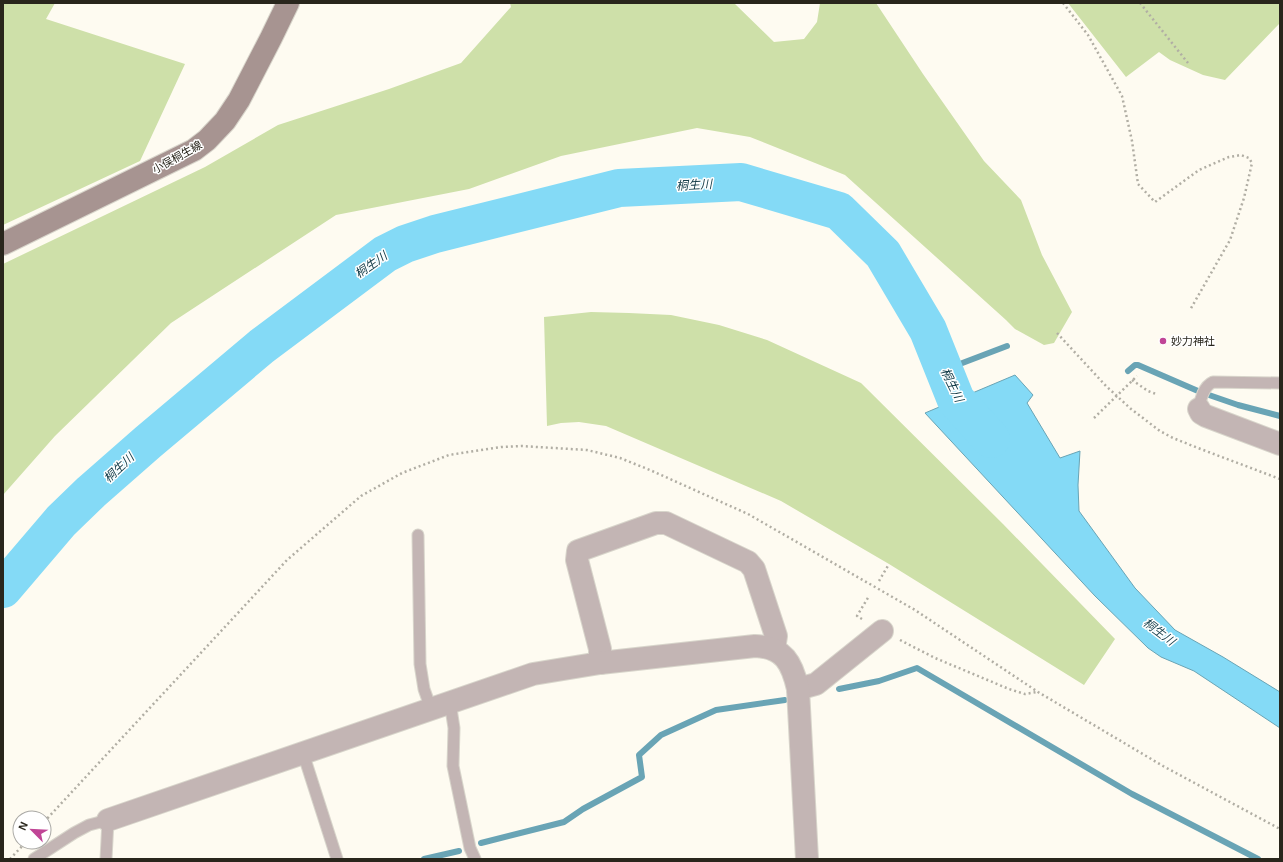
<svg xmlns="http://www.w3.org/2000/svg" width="1283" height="862" font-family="Helvetica,'Noto Sans JP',sans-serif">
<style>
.green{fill:#cee0a9}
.water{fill:#84daf6;stroke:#69a4b5}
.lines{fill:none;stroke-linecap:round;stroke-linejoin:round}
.stream{stroke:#69a4b5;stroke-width:6}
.river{stroke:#84daf6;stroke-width:38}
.lane-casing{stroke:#d8d5cb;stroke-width:13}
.street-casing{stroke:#d8d5cb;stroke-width:24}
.secondary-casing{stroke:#d8d5cb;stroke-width:24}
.path{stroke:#b1aea4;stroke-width:2.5;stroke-dasharray:2 3;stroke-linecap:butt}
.lane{stroke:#c3b5b4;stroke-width:11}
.street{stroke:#c3b5b4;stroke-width:22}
.secondary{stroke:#a79491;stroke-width:22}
.poi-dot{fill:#c04596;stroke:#fff;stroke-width:1.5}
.labels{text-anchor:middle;stroke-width:3;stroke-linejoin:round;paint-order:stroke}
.street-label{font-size:11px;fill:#29261c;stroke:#fff}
.poi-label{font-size:11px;fill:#29261c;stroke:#fff;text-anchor:start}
.water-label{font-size:12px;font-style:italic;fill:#18404c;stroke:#fff}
</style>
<rect width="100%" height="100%" fill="#fefbf1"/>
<g class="green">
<path d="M3 3H55L46 19 185 64 140 161 3 225Z"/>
<path d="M510 3H734L774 42 804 39 817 22 820 3H876L923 74 984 161 1021 200 1042 255 1072 312 1054 343 1044 345 1015 329 1006 320 845 175 750 137 697 128 561 156 469 189 336 215 171 323 55 436 3 495V264L205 167 278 125 389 89 461 63 511 7Z"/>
<path d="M1068 3H1280V23L1225 80 1203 75 1170 60 1159 52 1126 77Z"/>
<path d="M591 312 629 313 671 315 719 325 767 340 861 383 1003 524 1115 639 1084 685 889 564 781 501 606 426 579 422 561 423 547 426 544 317Z"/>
</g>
<path class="water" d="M1015 375 1033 395 1027 403 1060 458 1080 451 1078 485 1079 511 1135 588 1175 630 1223 657 1280 692V728L1194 671 1161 657 1148 648 1095 596 925 413Z"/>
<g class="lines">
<g class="stream">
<path d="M944 370 1007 346"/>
<path d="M1128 371 1135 365H1138L1198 391"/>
<path d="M1209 395 1238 405 1280 416"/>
<path d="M839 689 879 681 917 668 1132 794 1258 859"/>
<path d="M481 843 564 822 583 809 642 777 639 755 661 735 716 710 785 700"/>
<path d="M424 859 459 851"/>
</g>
<path class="river" d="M3 589 61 521 91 492 148 442 262 346 385 254 405 244 435 234 619 188 741 182 839 211 883 254 928 330 956 400 991 439"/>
<defs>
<g id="lane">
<path d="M1199 409C1200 399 1204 386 1213 382L1280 383"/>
<path d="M418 535 420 664 424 689 431 709"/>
<path d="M450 702 454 728 453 766 470 848 475 859"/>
<path d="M303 753 337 859"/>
<path d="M34 859 74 833 89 825 108 820 106 859"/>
</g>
<g id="street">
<path d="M1199 409 1201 413 1206 416 1280 444"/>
<path d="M600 663V649L577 560 578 551 656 523H666L748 562 754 569 776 636 774 649"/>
<path d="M798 689 816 684 882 631"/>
<path d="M108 820 533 674 600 663 755 646C784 647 792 663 798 689L807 859"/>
</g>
<path id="secondary" d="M3 244 194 150 207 140 225 121 239 100 271 38 288 3"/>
</defs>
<use href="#lane" class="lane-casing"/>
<use href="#street" class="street-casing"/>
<use href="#secondary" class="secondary-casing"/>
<g class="path">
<path d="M1063 3 1088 35 1122 96 1132 141 1138 184 1155 202 1199 170 1229 157 1241 155 1249 158 1252 163 1244 198 1230 240 1190 310"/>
<path d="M1140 3 1188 63"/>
<path d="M1057 333 1106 386 1131 409 1160 431 1173 438 1198 448 1280 479"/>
<path d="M1132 380 1148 391 1156 394"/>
<path d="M1094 418 1137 376"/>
<path d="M879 581 889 564"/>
<path d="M862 619 857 616 869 596"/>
<path d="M900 640 935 658 1009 689 1025 694 1037 692"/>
<path d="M44 822 287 560 361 496 402 473 449 455 501 447 521 446 587 450 620 458 650 470 748 514 915 610 1038 692 1163 766 1280 829"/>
<path d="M10 859 26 842"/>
</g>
<use href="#lane" class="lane"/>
<use href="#street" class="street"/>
<use href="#secondary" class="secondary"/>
</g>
<circle class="poi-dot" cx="1163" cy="341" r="4"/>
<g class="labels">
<g class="street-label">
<text transform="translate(177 157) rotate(-29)" y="4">小俣桐生線</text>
</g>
<g class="poi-label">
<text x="1171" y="345">妙力神社</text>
</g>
<g class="water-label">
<text transform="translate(694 185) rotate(-3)" y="4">桐生川</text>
<text transform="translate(371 265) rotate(-35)" y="4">桐生川</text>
<text transform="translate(952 385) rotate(64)" y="4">桐生川</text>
<text transform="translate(119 468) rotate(-43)" y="4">桐生川</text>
<text transform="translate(1159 632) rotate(37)" y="4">桐生川</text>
</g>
</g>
<rect width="1283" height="862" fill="none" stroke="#29261c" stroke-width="8"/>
<g transform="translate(32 830) rotate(294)"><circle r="19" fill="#ffffff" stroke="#a9a8a4"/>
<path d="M0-3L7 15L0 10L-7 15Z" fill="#c04596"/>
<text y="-6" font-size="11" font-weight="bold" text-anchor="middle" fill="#29261c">N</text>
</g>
</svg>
